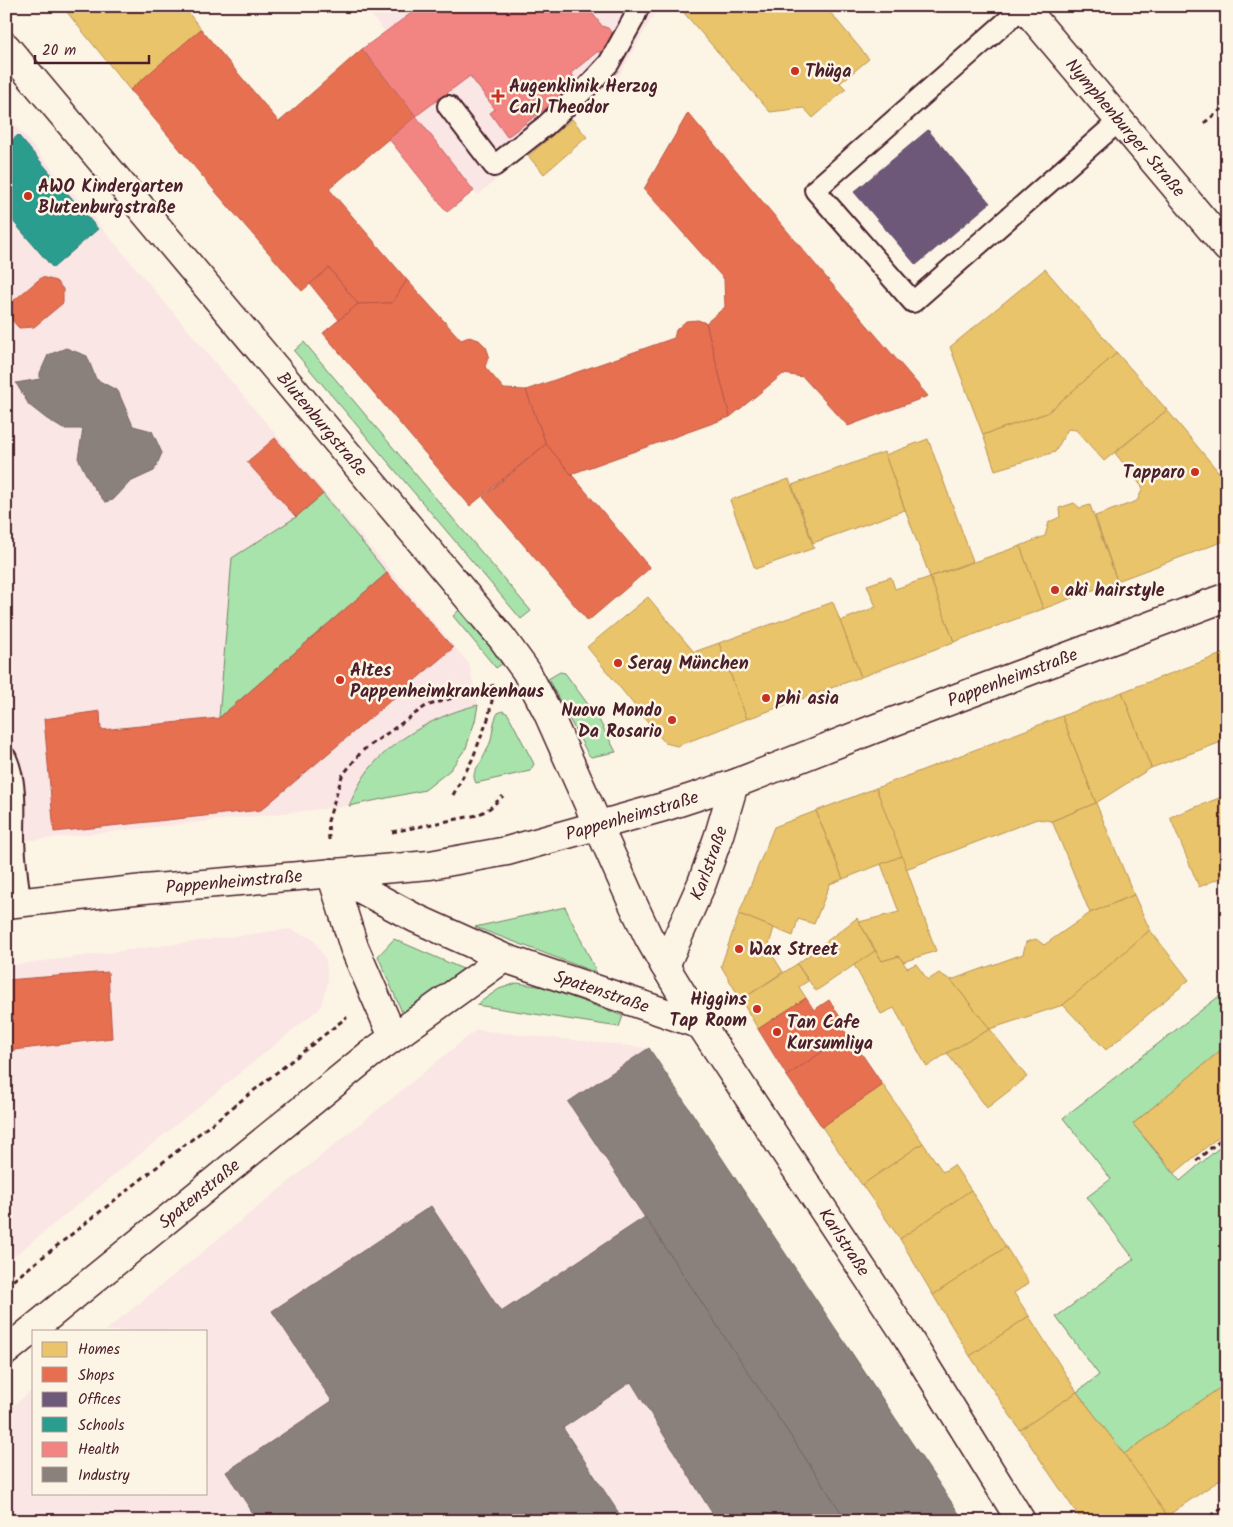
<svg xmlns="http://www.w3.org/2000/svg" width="1233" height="1527" font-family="Kalam,sans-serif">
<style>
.built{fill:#fae6e4}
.green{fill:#a7e3aa;stroke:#78816a}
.homes{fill:#e9c46a;stroke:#b99257}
.shops{fill:#e76f51;stroke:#b85746}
.offices{fill:#6d597a;stroke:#624862}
.schools{fill:#2a9d8f;stroke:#347771}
.health{fill:#f28482;stroke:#c06668}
.industry{fill:#8a817c;stroke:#776464}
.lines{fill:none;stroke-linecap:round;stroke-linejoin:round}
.service-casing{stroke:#4a1f2b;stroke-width:24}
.minor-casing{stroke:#4a1f2b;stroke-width:31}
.tertiary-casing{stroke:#4a1f2b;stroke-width:31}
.secondary-casing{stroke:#4a1f2b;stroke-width:31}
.path{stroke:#4a1f2b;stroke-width:3;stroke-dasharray:5 4;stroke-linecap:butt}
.service{stroke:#fcf5e5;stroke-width:20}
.minor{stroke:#fcf5e5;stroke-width:28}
.tertiary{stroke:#fcf5e5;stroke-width:28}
.secondary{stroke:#fcf5e5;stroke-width:28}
.poi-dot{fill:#c8321e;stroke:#fcf5e5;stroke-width:2}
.labels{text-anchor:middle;stroke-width:5;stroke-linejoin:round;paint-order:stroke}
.poi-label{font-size:18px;font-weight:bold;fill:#4a1f2b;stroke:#fcf5e5;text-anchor:start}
.street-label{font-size:18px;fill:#4a1f2b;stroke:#fcf5e5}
</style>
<rect width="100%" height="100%" fill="#fcf5e5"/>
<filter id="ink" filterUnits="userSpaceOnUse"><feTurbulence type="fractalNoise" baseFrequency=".02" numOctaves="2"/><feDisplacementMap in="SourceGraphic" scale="10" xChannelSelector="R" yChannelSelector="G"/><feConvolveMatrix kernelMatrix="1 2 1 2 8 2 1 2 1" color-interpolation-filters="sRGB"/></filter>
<g filter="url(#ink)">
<g class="built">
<path d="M364 6H659L619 76 478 195 362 49 385 32Z"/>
<path d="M6 114 469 664 478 705 475 721 466 748 450 770 425 790 349 806 6 843Z"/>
<path d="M290 929 313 939 326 960 328 982 320 1008 6 1263V966Z"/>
<path d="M476 1030 649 1048 707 1150 759 1214 964 1521H6V1411L34 1389V1493H206V1331H105Z"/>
</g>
<g class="green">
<path d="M304 342 531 611 521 619 294 351Z"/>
<path d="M323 494 387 573 219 718 232 558 296 517Z"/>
<path d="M460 609 489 645 502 664 496 668 453 616Z"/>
<path d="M560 672 565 673 598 718 616 752 591 757 588 754 548 679Z"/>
<path d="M478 705 475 721 466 748 450 770 425 790 349 806C355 792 362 777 372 766 396 737 442 713 478 705Z"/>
<path d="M503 711 508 714 534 764 530 771 476 783C470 772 479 767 483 758 486 752 489 746 491 740 493 730 493 721 498 713Z"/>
<path d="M565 907 597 973 475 927Z"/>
<path d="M394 939 463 969 404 1017 378 956Z"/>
<path d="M517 983 544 987 623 1016 619 1027 476 1005 499 989Z"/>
<path d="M1227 990V1045L1133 1124 1180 1181 1227 1141V1383L1124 1454 1077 1392 1099 1375 1056 1317 1134 1259 1087 1197 1111 1179 1063 1118Z"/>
</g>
<g class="homes">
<path d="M62 6H183L201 29 130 90Z"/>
<path d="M692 6H825L869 59 840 83 846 89 813 118 804 108 770 112 684 13Z"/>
<path d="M572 119 587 137 544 174 528 156Z"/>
<path d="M1045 269 1117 353 1047 413 983 435 950 347Z"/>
<path d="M1117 353 1167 410 1104 461 1076 430 1068 429 1055 452 995 470 983 435 1047 413Z"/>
<path d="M1167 410 1227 482V540L1117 581 1095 516 1137 501 1143 488 1115 453Z"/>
<path d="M928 439 973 561 930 577 885 455Z"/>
<path d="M884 452 905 510 813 543 792 485Z"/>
<path d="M789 479 814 548 755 569 730 500Z"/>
<path d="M1074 503 1080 508 1090 505 1117 581 1043 609 1020 546 1045 536 1049 522 1060 517 1059 508Z"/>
<path d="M1020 546 1043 609 954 642 930 577Z"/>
<path d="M891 577 895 589 930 577 954 642 861 677 840 621 876 607 867 585Z"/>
<path d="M648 597 694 652 719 643 747 719 677 746 665 743 587 647Z"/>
<path d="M833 602 861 677 747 719 719 643Z"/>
<path d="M1227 652V740L1151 768 1122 692Z"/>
<path d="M1122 692 1151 768 1096 803 1062 716Z"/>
<path d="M1062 716 1096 803 1052 821 1037 819 906 869 876 788Z"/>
<path d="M876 788 902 856 843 879 816 811Z"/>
<path d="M1227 795V875L1199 887 1170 817Z"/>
<path d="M1096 803 1134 895 1090 913 1052 821Z"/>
<path d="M816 811 843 879 830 884 814 924 798 919 793 936 739 914 774 827Z"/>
<path d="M902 856 936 951 903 962 899 956 882 961 859 922 899 912 881 864Z"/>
<path d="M1134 895 1150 930 1063 1005 990 1029 951 980 1023 954 1026 942 1036 939 1044 945 1090 913Z"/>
<path d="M739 914 774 928 768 948 783 972 741 1000 721 966Z"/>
<path d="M857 918 875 951 816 991 797 964Z"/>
<path d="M1150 930 1189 980 1106 1050 1063 1005Z"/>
<path d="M875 951 882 961 899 956 907 968 916 964 928 980 939 973 951 980 990 1029 947 1053 927 1067 894 1008 881 1014 854 965Z"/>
<path d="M797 964 808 981 799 987 806 998 758 1029 741 1000Z"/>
<path d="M990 1029 1027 1077 987 1108 947 1053Z"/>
<path d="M1227 1045V1130L1175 1173 1133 1124Z"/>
<path d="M883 1085 923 1143 862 1185 822 1127Z"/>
<path d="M923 1143 943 1172 954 1165 971 1190 900 1239 862 1185Z"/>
<path d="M971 1190 1006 1247 933 1295 900 1239Z"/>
<path d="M1006 1247 1029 1283 1014 1293 1029 1316 970 1356 933 1295Z"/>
<path d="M1029 1316 1077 1392 1020 1430 970 1356Z"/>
<path d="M1227 1383V1475L1167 1516 1124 1454Z"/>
<path d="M1077 1392 1124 1454 1171 1521H1082L1020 1430Z"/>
</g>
<g class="shops">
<path d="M201 29 279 122 362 49 416 116 329 189 407 280 392 303 358 304 329 268 302 291 214 190 130 90Z"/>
<path d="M688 113 825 276 928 396 848 426 803 377 783 374 730 417 706 323 725 307 724 279 644 189Z"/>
<path d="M329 268 358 304 339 320 310 284Z"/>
<path d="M42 277 56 281 63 289V303L34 327 19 328 10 318 12 302Z"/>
<path d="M407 280 461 340 469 337 479 340 486 347 489 355 485 367 504 389 526 390 546 444 470 506 323 333 358 304 392 303Z"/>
<path d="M698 320 706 323 730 417 571 474 546 444 526 390 674 338 676 330 686 321Z"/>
<path d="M275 438 323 494 296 517 247 462Z"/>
<path d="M546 444 650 568 588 621 483 497Z"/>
<path d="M387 573 453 648 261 810 54 832 44 719 100 711 101 730 219 718Z"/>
<path d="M108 972 112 1038 6 1051V980Z"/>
<path d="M806 998 814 1010 829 1000 844 1023 839 1027 848 1034 787 1076 758 1029Z"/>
<path d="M848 1034 883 1085 822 1127 787 1076Z"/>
</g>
<path class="offices" d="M928 130 990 203 916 265 854 192Z"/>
<path class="schools" d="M18 135 98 229 53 268 6 213V146Z"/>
<g class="health">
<path d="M421 6H587L602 26 608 28 613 35 610 46 603 52H597L571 73 579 84 507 137 490 113 495 109 470 76 416 116 362 49Z"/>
<path d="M416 116 474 191 447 212 389 139Z"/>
</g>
<g class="industry">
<path d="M66 348 87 356 96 379 118 391 133 426 152 431 162 453 154 471 130 482 113 500 105 502 91 484 78 458 83 429H63L47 419 29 405 16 383 40 379V373L48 355Z"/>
<path d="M649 1048 759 1214 964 1521H847L568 1102Z"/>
<path d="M431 1206 501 1312 645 1217 847 1521H717L631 1382 563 1428 624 1521H258L226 1472 332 1401 272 1311Z"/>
</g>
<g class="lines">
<defs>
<g id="service">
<path d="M1023 7 815 190 913 302 1120 120"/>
<path d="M448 106 494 166 545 126 586 88 609 63 633 20 639 6"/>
<path d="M6 758C17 783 14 810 14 836 14 858 18 881 20 903"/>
</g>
<g id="minor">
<path id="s1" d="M6 47 502 638 526 671 547 711 633 904 648 936 665 966 701 1025 908 1338 1021 1521"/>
<path id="s2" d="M331 873 415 918 504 958 701 1025"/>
<path d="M331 873 354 947 393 1037"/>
<path id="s3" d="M665 966 702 883 719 835 734 784"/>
<path id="s4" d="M6 1351 369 1055 504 958"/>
</g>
<g id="tertiary">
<path id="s5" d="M6 904 144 889 430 865 507 851 667 806 734 784 874 729 1227 597"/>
</g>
<g id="secondary">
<path id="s6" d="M1023 6 1227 248"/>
</g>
</defs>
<use href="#service" class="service-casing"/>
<use href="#minor" class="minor-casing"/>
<use href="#tertiary" class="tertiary-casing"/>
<use href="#secondary" class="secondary-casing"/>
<g class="path">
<path d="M1204 123 1227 105"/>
<path d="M453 795 472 760 488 719 495 687"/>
<path d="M392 832 478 815 490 808 503 796"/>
<path d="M329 840 328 821 342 776 362 751 426 706 495 685"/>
<path d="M1196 1161 1227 1134"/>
<path d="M6 1286 347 1017"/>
<path d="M1203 1521 1227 1505"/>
</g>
<use href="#service" class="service"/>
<use href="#minor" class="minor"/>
<use href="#tertiary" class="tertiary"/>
<use href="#secondary" class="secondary"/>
</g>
</g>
<g class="poi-dot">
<circle cx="795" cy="71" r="5"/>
<path d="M495.5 88.5h5v5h5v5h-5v5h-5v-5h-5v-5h5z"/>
<circle cx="28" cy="196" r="5"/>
<circle cx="1195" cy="472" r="5"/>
<circle cx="1055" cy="590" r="5"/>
<circle cx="618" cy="663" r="5"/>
<circle cx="340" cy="680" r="5"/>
<circle cx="766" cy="698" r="5"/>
<circle cx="672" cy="720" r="5"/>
<circle cx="739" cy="949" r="5"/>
<circle cx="757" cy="1009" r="5"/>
<circle cx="777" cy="1032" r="5"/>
</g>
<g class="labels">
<g class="poi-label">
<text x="805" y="77">Thüga</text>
<text x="509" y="92">Augenklinik Herzog<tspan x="509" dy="21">Carl Theodor</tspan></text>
<text x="38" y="192">AWO Kindergarten<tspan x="38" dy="21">Blutenburgstraße</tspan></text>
<text x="1185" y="478" text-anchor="end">Tapparo</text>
<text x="1065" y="596">aki hairstyle</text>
<text x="628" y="669">Seray München</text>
<text x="350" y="676">Altes<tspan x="350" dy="21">Pappenheimkrankenhaus</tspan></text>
<text x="776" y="704">phi asia</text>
<text x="662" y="716" text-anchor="end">Nuovo Mondo<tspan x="662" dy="21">Da Rosario</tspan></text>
<text x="749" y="955">Wax Street</text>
<text x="747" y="1005" text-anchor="end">Higgins<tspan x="747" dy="21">Tap Room</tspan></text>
<text x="787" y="1028">Tan Cafe<tspan x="787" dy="21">Kursumliya</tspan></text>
</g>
<g class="street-label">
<text dy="6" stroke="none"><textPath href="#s6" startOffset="159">Nymphenburger Straße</textPath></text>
<text dy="6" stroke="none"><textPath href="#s1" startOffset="492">Blutenburgstraße</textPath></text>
<text dy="6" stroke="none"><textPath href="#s5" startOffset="1039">Pappenheimstraße</textPath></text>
<text dy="6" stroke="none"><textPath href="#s5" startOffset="634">Pappenheimstraße</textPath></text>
<text dy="6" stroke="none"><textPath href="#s3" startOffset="112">Karlstraße</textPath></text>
<text dy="6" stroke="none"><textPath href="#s5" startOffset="229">Pappenheimstraße</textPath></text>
<text dy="6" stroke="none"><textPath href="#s2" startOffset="296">Spatenstraße</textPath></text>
<text dy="6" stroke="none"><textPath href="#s4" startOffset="249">Spatenstraße</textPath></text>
<text dy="6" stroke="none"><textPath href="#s1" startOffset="1468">Karlstraße</textPath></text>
</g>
</g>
<rect width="1233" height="1527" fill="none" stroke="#fcf5e5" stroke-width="25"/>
<rect x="12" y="12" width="1208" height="1502" fill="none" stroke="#4a1f2b" stroke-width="2" filter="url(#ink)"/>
<rect x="32" y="1330" width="175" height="165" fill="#fcf5e5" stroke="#b59f9b"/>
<rect x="42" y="1342" width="25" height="15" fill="#e9c46a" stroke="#b59f9b"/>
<text x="78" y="1354" font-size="15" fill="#4a1f2b">Homes</text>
<rect x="42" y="1367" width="25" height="15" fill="#e76f51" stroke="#b59f9b"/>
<text x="78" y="1380" font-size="15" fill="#4a1f2b">Shops</text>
<rect x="42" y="1392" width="25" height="15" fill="#6d597a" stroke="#b59f9b"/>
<text x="78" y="1404" font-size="15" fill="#4a1f2b">Offices</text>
<rect x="42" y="1417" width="25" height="15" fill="#2a9d8f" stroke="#b59f9b"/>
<text x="78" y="1430" font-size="15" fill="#4a1f2b">Schools</text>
<rect x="42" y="1442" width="25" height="15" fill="#f28482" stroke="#b59f9b"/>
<text x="78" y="1454" font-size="15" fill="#4a1f2b">Health</text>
<rect x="42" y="1467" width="25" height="15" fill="#8a817c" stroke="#b59f9b"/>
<text x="78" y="1480" font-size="15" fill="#4a1f2b">Industry</text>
<path d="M35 55v8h114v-8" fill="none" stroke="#4a1f2b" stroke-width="2.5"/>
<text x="42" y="55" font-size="15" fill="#4a1f2b" stroke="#fcf5e5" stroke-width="4" paint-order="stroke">20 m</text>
</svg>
